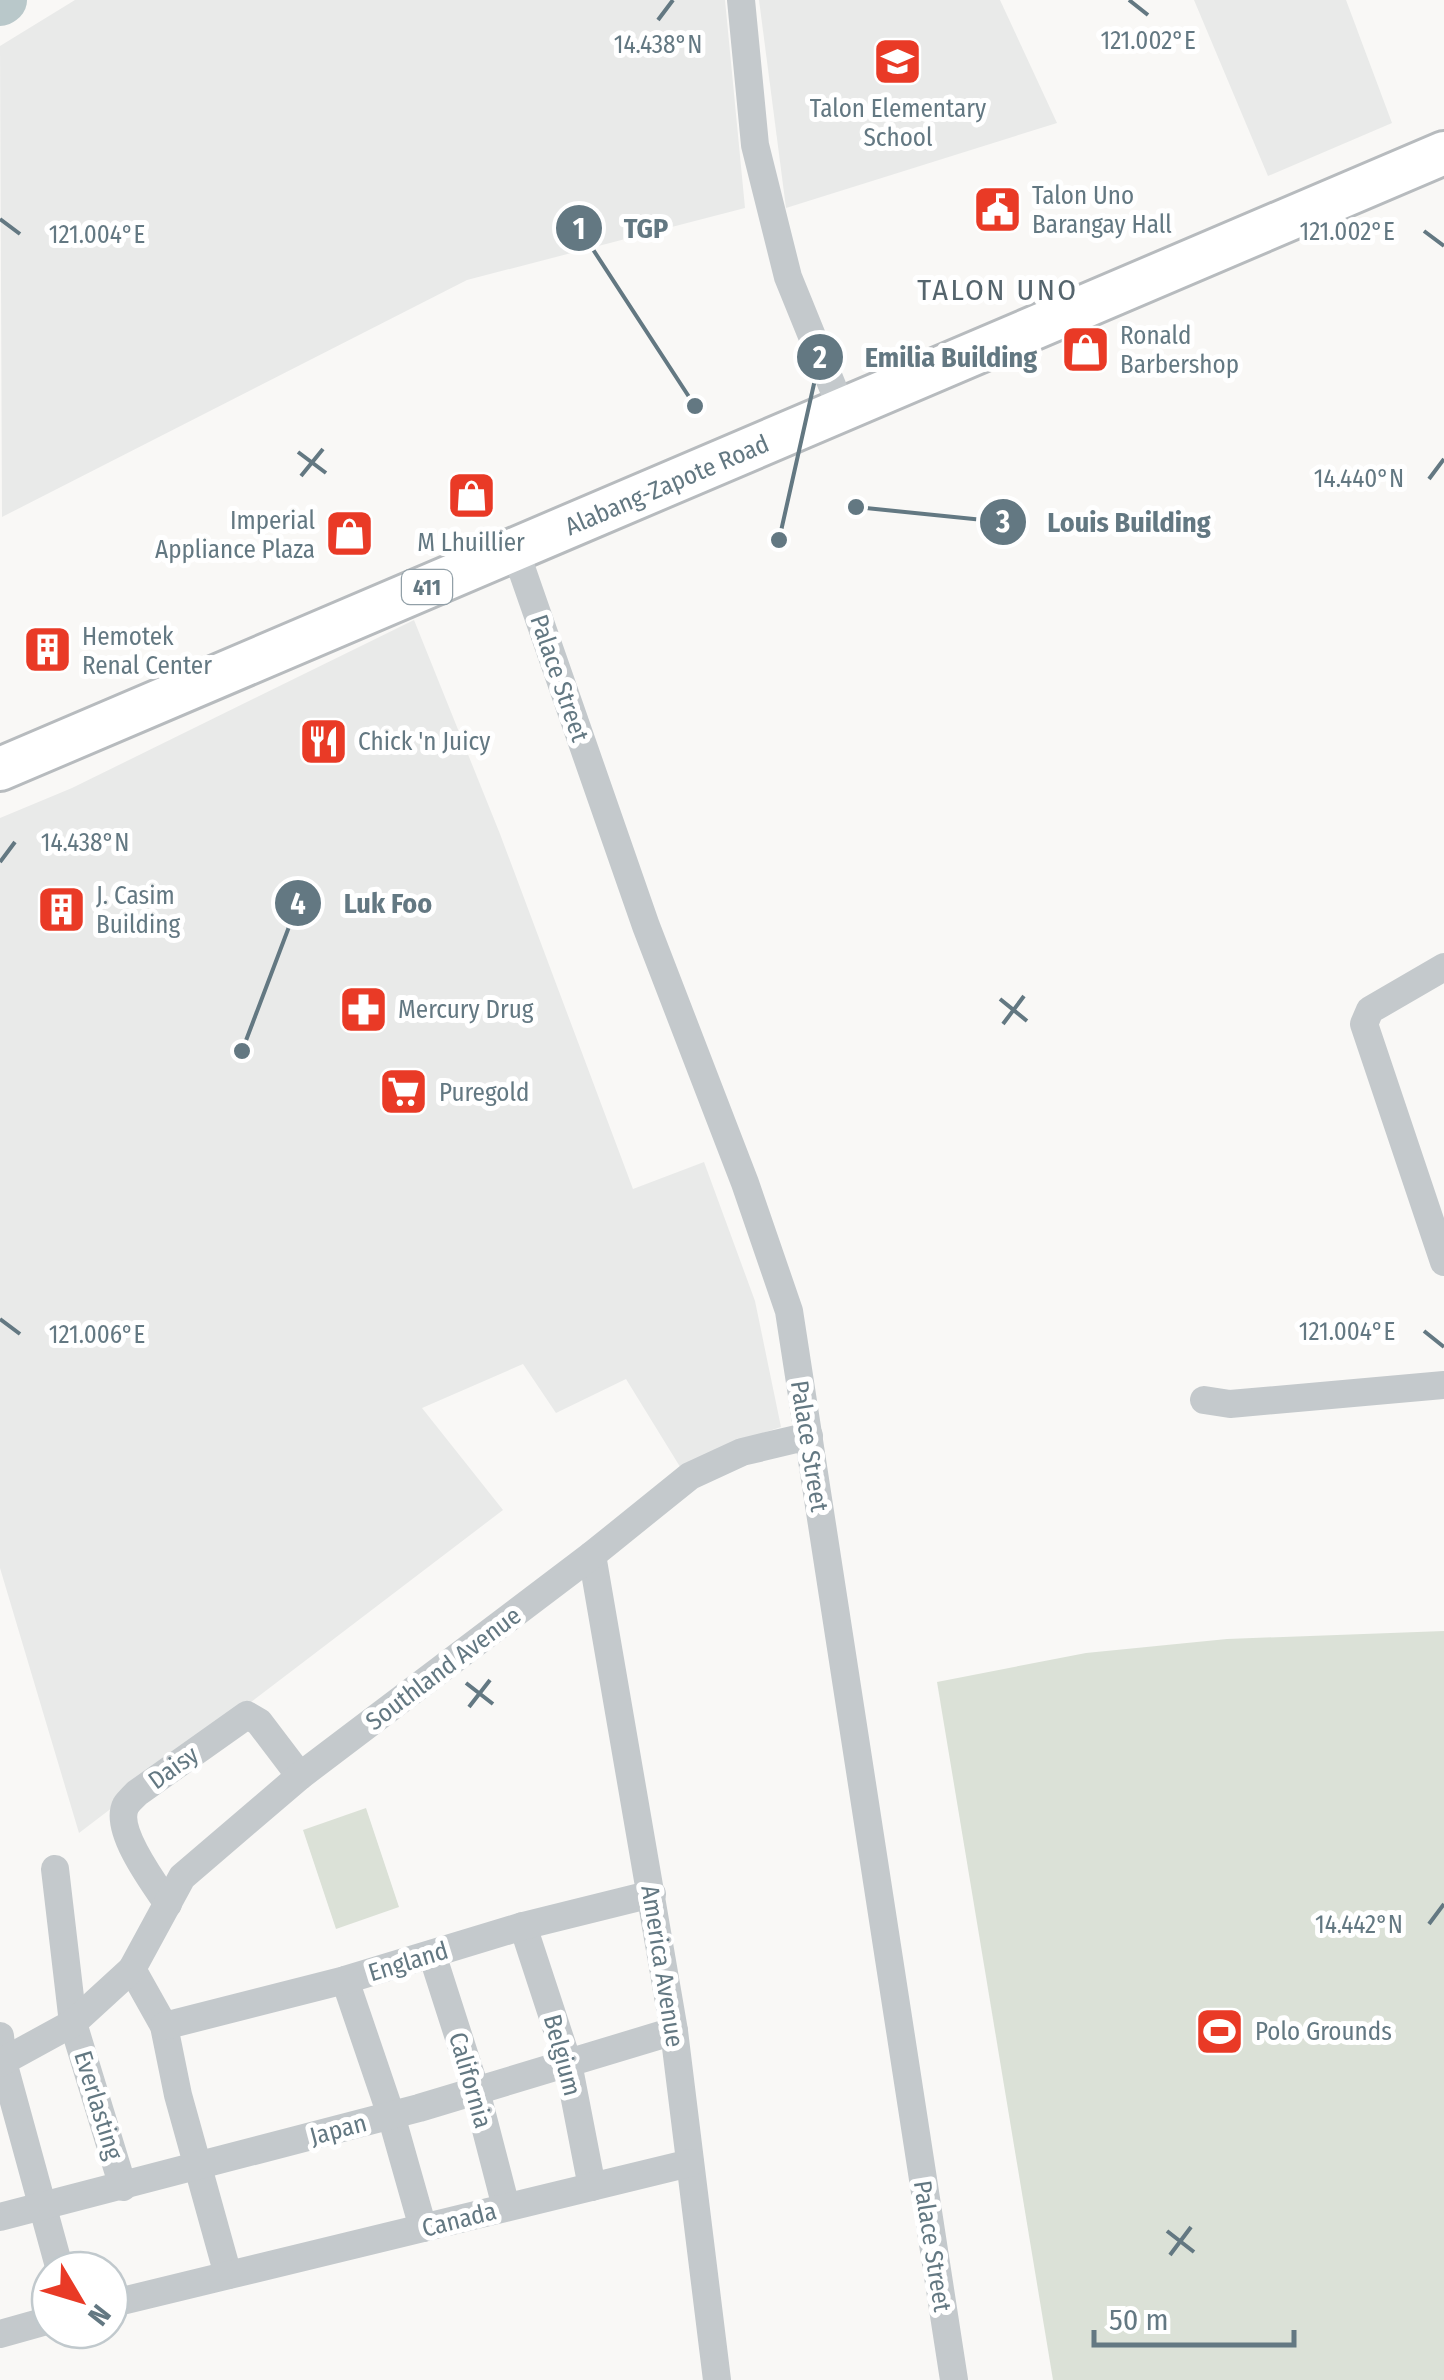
<svg xmlns="http://www.w3.org/2000/svg" width="1444" height="2380" font-family="'Fira Sans Condensed',sans-serif">
<style>
.built{fill:#e9eae9}
.green{fill:#dbe1d7}
.lines{fill:none;stroke-linecap:round;stroke-linejoin:round}
.river{stroke:#b9c8ca;stroke-width:48}
.highway-casing{stroke:#b7bbbe;stroke-width:48}
.minor{stroke:#c4c9cc;stroke-width:28}
.highway{stroke:#fff;stroke-width:42}
.ticks{fill:none;stroke:#637882;stroke-width:4}
.labels{text-anchor:middle;stroke-width:10;stroke-linejoin:round;paint-order:stroke}
.shield{fill:#fff;stroke:#92a0a8;stroke-width:2.5}
.shield-label{font-size:22px;font-weight:bold;fill:#637882}
.poi-label{font-size:25px;fill:#637882;stroke:#fff;text-anchor:start}
.street-label{font-size:25px;fill:#637882;stroke:#fff}
.quarter-label{font-size:30px;letter-spacing:2.5px;fill:#55656d;stroke:#fff}
.ticks-label{font-size:25px;text-anchor:middle;fill:#637882;stroke:#fff;stroke-width:10;stroke-linejoin:round;paint-order:stroke}
.leader{fill:none;stroke:#637882;stroke-width:4}
.callout-dot{fill:#637882;stroke:#fff;stroke-width:4}
.mark-label{font-size:30px;text-anchor:middle;font-weight:bold;fill:#fff}
.callout-label{font-size:28px;text-anchor:middle;font-weight:bold;fill:#637882;stroke:#fff;stroke-width:10;stroke-linejoin:round;paint-order:stroke}
</style>
<rect width="100%" height="100%" fill="#f9f8f6"/>
<g class="built">
<path d="M75 0H725L745 208 467 280 2 517 0 46Z"/>
<path d="M759 0H1000L1057 123 786 208Z"/>
<path d="M1194 0H1346L1392 123 1268 176Z"/>
<path d="M414 620 500 834 633 1189 704 1162 755 1301 781 1427 742 1440 682 1470 626 1379 556 1413 523 1364 422 1408 503 1510 79 1833 0 1568V818L72 788Z"/>
</g>
<g class="green">
<path d="M1444 1631V2380H1053L937 1682 1086 1653 1227 1639Z"/>
<path d="M366 1808 399 1907 336 1929 303 1830Z"/>
</g>
<g class="lines">
<path class="river" d="M0 2 3 0"/>
<defs>
<g id="highway">
<path id="s1" d="M0 769 1444 153"/>
</g>
</defs>
<use href="#highway" class="highway-casing"/>
<g class="minor">
<path d="M741 0 755 145 788 277 842 410"/>
<path d="M515 550 646 926 745 1183 789 1311 954 2380"/>
<path d="M1444 967 1370 1010 1364 1024 1444 1262"/>
<path d="M1204 1400 1230 1404 1444 1385"/>
<path d="M592 1555 674 2031 717 2380"/>
<path d="M55 1869 73 2023 123 2187"/>
<path d="M168 1904C155 1885 113 1829 126 1805 127 1803 136 1794 137 1793L247 1715 259 1722 300 1776"/>
<path d="M523 1926 568 2063 592 2187"/>
<path d="M432 1954 476 2091 506 2207"/>
<path d="M132 1969 164 2026 178 2095 228 2275"/>
<path d="M345 1980 391 2115 423 2228"/>
<path d="M164 2026 345 1980 523 1926 652 1894"/>
<path d="M0 2036 3 2062 60 2270"/>
<path d="M0 2063 73 2023 132 1969 182 1877 300 1776 592 1555 690 1476 742 1452 809 1436"/>
<path d="M0 2217 419 2108 674 2031"/>
<path d="M110 2304 690 2163"/>
<path d="M0 2334 50 2320"/>
</g>
<use href="#highway" class="highway"/>
</g>
<path class="ticks" d="M1129 0 1148 15M658 20 673 0M0 219 20 234M1424 231 1444 246M298 452 326 473M301 476 323 449M1429 479 1444 459M0 862 15 842M1000 999 1027 1021M1003 1024 1024 996M0 1319 20 1334M1424 1331 1444 1347M466 1683 493 1704M469 1707 490 1680M1429 1924 1444 1904M1167 2231 1194 2252M1170 2255 1191 2227"/>
<defs>
<symbol id="school-square" viewBox="-11 -11 22 22"><rect x="-9" y="-9" width="18" height="18" rx="4" fill="#e93a26" stroke="#fff"/><path d="M0-5L7-2L0 1L-7-2ZM-4 1L0 2.5L4 1V4Q0 6-4 4Z" fill="#fff"/></symbol>
<symbol id="civic-square" viewBox="-11 -11 22 22"><rect x="-9" y="-9" width="18" height="18" rx="4" fill="#e93a26" stroke="#fff"/><path d="M-.6-6.5H3V-4.5H.6V-3L4-1V1h2V6H-6V1h2V-1L-.6-3ZM-1.2 2.5V6h2.4V2.5Z" fill="#fff"/></symbol>
<symbol id="shop-square" viewBox="-11 -11 22 22"><rect x="-9" y="-9" width="18" height="18" rx="4" fill="#e93a26" stroke="#fff"/><path d="M-5-2.5h2.3a2.7 3.5 0 0 1 5.4 0H5L5.5 6h-11ZM-1.5-2.5h3a1.5 2.3 0 0 0-3 0Z" fill="#fff"/></symbol>
<symbol id="building-square" viewBox="-11 -11 22 22"><rect x="-9" y="-9" width="18" height="18" rx="4" fill="#e93a26" stroke="#fff"/><path d="M-4-6H4V6H1V3H-1V6H-4ZM-2.5-4.3h1.7v1.8h-1.7ZM.8-4.3h1.7v1.8H.8ZM-2.5-1h1.7V.8h-1.7ZM.8-1h1.7V.8H.8Z" fill="#fff"/></symbol>
<symbol id="restaurant-square" viewBox="-11 -11 22 22"><rect x="-9" y="-9" width="18" height="18" rx="4" fill="#e93a26" stroke="#fff"/><path d="M-5-6h1v4h1v-4h1v4h1v-4h1v5L-1.5 .5V6h-2V.5L-5-1ZM5-6V6H3V1.5H1.5Q1.5-4 5-6Z" fill="#fff"/></symbol>
<symbol id="pharmacy-square" viewBox="-11 -11 22 22"><rect x="-9" y="-9" width="18" height="18" rx="4" fill="#e93a26" stroke="#fff"/><path d="M-2-6h4v4h4v4h-4v4h-4v-4h-4v-4h4Z" fill="#fff"/></symbol>
<symbol id="supermarket-square" viewBox="-11 -11 22 22"><rect x="-9" y="-9" width="18" height="18" rx="4" fill="#e93a26" stroke="#fff"/><path d="M-6-5.5h2.5l.6 2H6L4.5 2H-2.5L-4.4-4H-6ZM-1.5 3.2a1.3 1.3 0 1 0 .1 0ZM3 3.2a1.3 1.3 0 1 0 .1 0Z" fill="#fff"/></symbol>
<symbol id="stadium-square" viewBox="-11 -11 22 22"><rect x="-9" y="-9" width="18" height="18" rx="4" fill="#e93a26" stroke="#fff"/><path d="M0-5a6.5 5 0 1 0 0 10a6.5 5 0 1 0 0-10ZM-3.5-1.8h7v3.6h-7Z" fill="#fff"/></symbol>
</defs>
<g fill-rule="evenodd">
<use href="#school-square" x="870" y="34" width="55" height="55"/>
<use href="#civic-square" x="970" y="182" width="55" height="55"/>
<use href="#shop-square" x="1058" y="322" width="55" height="55"/>
<use href="#shop-square" x="444" y="468" width="55" height="55"/>
<use href="#shop-square" x="322" y="506" width="55" height="55"/>
<use href="#building-square" x="20" y="622" width="55" height="55"/>
<use href="#restaurant-square" x="296" y="714" width="55" height="55"/>
<use href="#building-square" x="34" y="882" width="55" height="55"/>
<use href="#pharmacy-square" x="336" y="982" width="55" height="55"/>
<use href="#supermarket-square" x="376" y="1064" width="55" height="55"/>
<use href="#stadium-square" x="1192" y="2004" width="55" height="55"/>
</g>
<g class="labels">
<rect class="shield" x="402" y="570" width="50" height="34" rx="8"/>
<g class="shield-label">
<text x="427" y="595">411</text>
</g>
<g class="poi-label">
<text x="898" y="117" text-anchor="middle">Talon Elementary<tspan x="898" dy="29">School</tspan></text>
<text x="1032" y="204">Talon Uno<tspan x="1032" dy="29">Barangay Hall</tspan></text>
<text x="1120" y="344">Ronald<tspan x="1120" dy="29">Barbershop</tspan></text>
<text x="315" y="529" text-anchor="end">Imperial<tspan x="315" dy="29">Appliance Plaza</tspan></text>
<text x="471" y="551" text-anchor="middle">M Lhuillier</text>
<text x="82" y="645">Hemotek<tspan x="82" dy="29">Renal Center</tspan></text>
<text x="358" y="750">Chick 'n Juicy</text>
<text x="96" y="904">J. Casim<tspan x="96" dy="29">Building</tspan></text>
<text x="398" y="1018">Mercury Drug</text>
<text x="439" y="1101">Puregold</text>
<text x="1255" y="2040">Polo Grounds</text>
</g>
<g class="street-label">
<text dy="9" stroke="none"><textPath href="#s1" startOffset="725">Alabang-Zapote Road</textPath></text>
<text transform="translate(560 678) rotate(71)" y="9">Palace Street</text>
<text transform="translate(810 1446) rotate(81)" y="9">Palace Street</text>
<text transform="translate(443 1668) rotate(-37)" y="9">Southland Avenue</text>
<text transform="translate(173 1767) rotate(-36)" y="9">Daisy</text>
<text transform="translate(408 1961) rotate(-17)" y="9">England</text>
<text transform="translate(663 1966) rotate(81)" y="9">America Avenue</text>
<text transform="translate(563 2055) rotate(75)" y="9">Belgium</text>
<text transform="translate(471 2080) rotate(74)" y="9">California</text>
<text transform="translate(99 2105) rotate(73)" y="9">Everlasting</text>
<text transform="translate(338 2129) rotate(-15)" y="9">Japan</text>
<text transform="translate(459 2219) rotate(-14)" y="9">Canada</text>
<text transform="translate(933 2246) rotate(81)" y="9">Palace Street</text>
</g>
<g class="quarter-label">
<text x="998" y="300">TALON UNO</text>
</g>
</g>
<g class="ticks-label">
<text x="1148" y="49">121.002°E</text>
<text x="658" y="53">14.438°N</text>
<text x="1347" y="240">121.002°E</text>
<text x="97" y="243">121.004°E</text>
<text x="1359" y="487">14.440°N</text>
<text x="85" y="851">14.438°N</text>
<text x="1347" y="1340">121.004°E</text>
<text x="97" y="1343">121.006°E</text>
<text x="1359" y="1933">14.442°N</text>
</g>
<path class="leader" d="M695 406L579 228M779 540L820 357M856 507L1003 522M242 1051L298 903"/>
<g class="callout-dot">
<circle cx="695" cy="406" r="10"/>
<circle cx="779" cy="540" r="10"/>
<circle cx="856" cy="507" r="10"/>
<circle cx="242" cy="1051" r="10"/>
<circle cx="579" cy="228" r="25"/>
<circle cx="820" cy="357" r="25"/>
<circle cx="1003" cy="522" r="25"/>
<circle cx="298" cy="903" r="25"/>
</g>
<g class="mark-label">
<text x="579" y="239">1</text>
<text x="820" y="368">2</text>
<text x="1003" y="532">3</text>
<text x="298" y="914">4</text>
</g>
<g class="callout-label">
<text x="646" y="238">TGP</text>
<text x="951" y="367">Emilia Building</text>
<text x="1129" y="532">Louis Building</text>
<text x="388" y="913">Luk Foo</text>
</g>
<g transform="translate(80 2300) rotate(128)"><circle r="48" fill="#ffffff" stroke="#c1c9cd" stroke-width="2.5"/>
<path d="M0-8L18 38L0 25L-18 38Z" fill="#e93a26"/>
<text y="-15" font-size="28" font-weight="bold" text-anchor="middle" fill="#637882">N</text>
</g>
<path d="M1094 2330v15h200v-15" fill="none" stroke="#637882" stroke-width="5"/>
<text x="1109" y="2330" font-size="30" fill="#637882" stroke="#ffffff" stroke-width="8" paint-order="stroke">50 m</text>
</svg>
